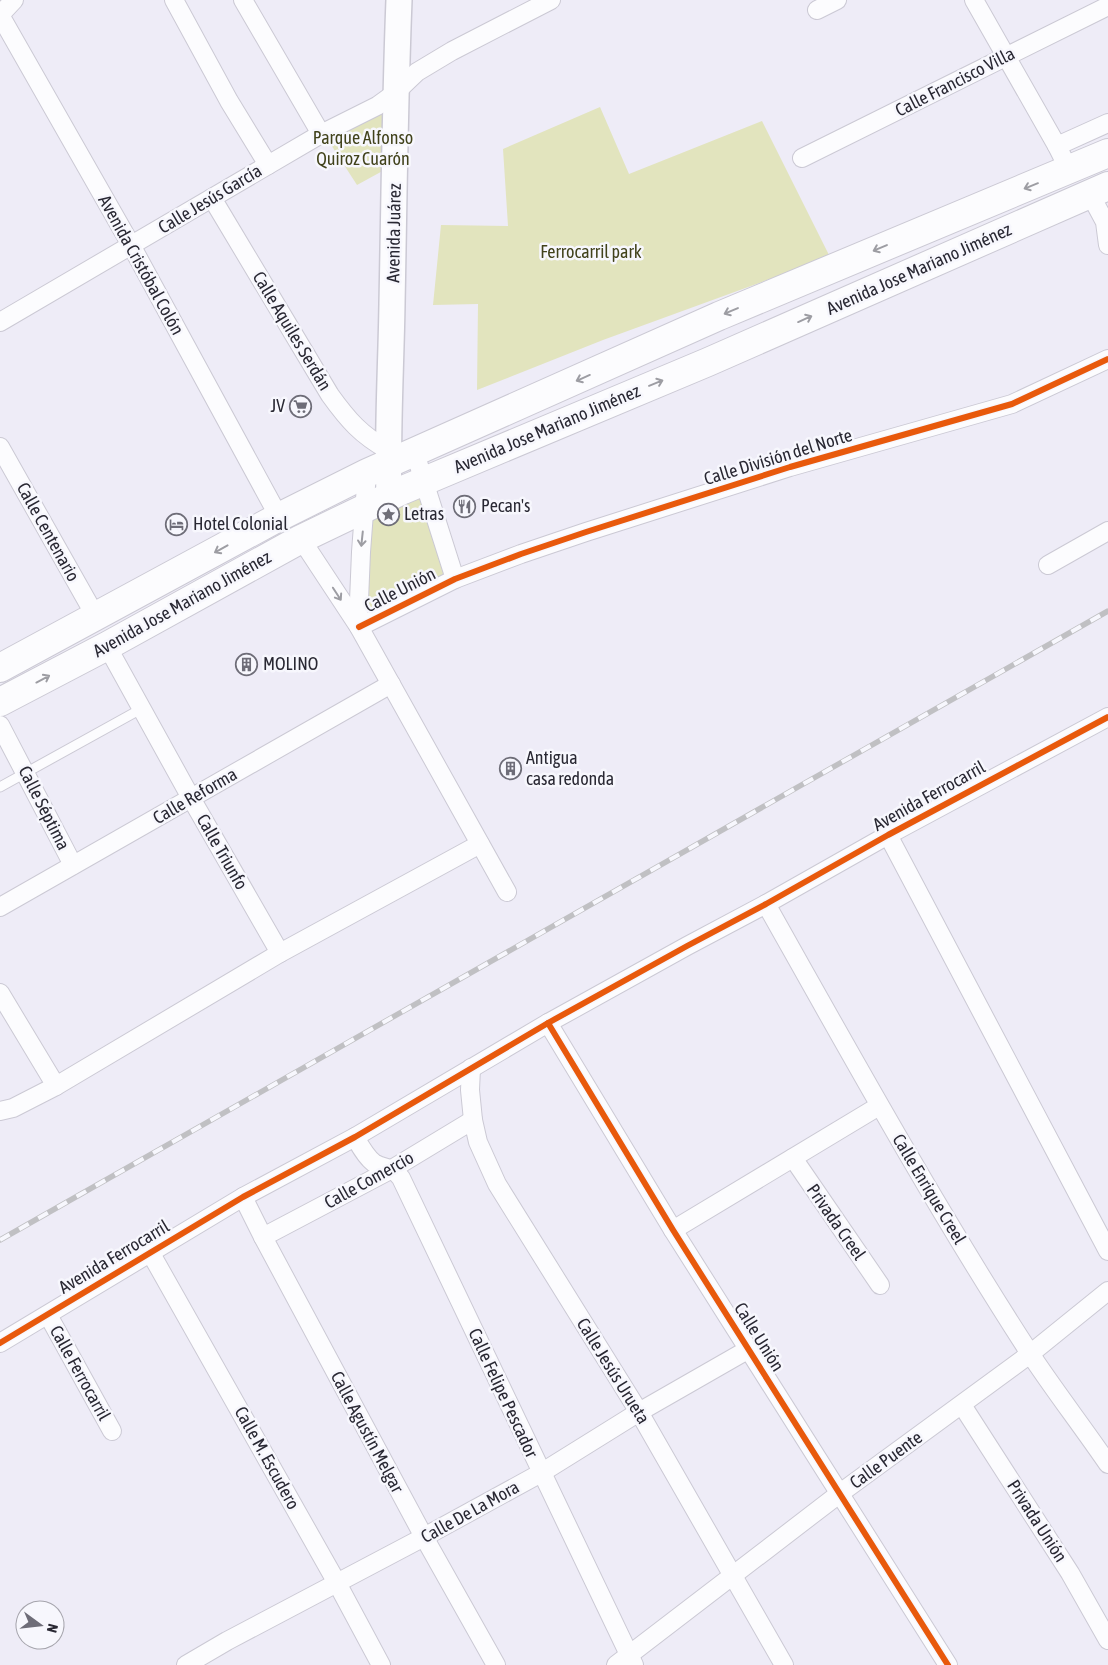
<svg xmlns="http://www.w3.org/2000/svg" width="1108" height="1665" font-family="'Asap Condensed',sans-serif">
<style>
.green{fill:#e2e4be}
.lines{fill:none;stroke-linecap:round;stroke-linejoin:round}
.lane-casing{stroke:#cbc9d4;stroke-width:11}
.street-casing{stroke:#cbc9d4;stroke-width:20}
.secondary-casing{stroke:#cbc9d4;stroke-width:28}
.highway-casing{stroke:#cbc9d4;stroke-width:30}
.lane{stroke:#fcfcfe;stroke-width:9}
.street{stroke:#fcfcfe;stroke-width:18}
.secondary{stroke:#fcfcfe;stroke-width:25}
.highway{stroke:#fcfcfe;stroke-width:28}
.rail-casing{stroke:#c0c0c3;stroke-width:5.5}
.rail{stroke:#f7f7fd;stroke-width:4;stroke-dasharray:11;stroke-linecap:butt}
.cycleway-casing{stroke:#f7f7fd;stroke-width:9}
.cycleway{stroke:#e8590c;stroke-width:6}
.oneway{stroke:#9d9da3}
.labels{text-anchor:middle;stroke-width:5;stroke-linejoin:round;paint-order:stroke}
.street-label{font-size:18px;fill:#292833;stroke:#f7f7fd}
.park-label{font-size:18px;fill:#41421b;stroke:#f7f7fd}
.poi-label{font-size:18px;fill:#292833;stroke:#f7f7fd;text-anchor:start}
</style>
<rect width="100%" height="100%" fill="#eeecf7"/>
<g class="green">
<path d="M390 102 388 168 357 185 326 137Z"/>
<path d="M600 107 629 174 762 121 830 257 603 340 477 390 478 304 433 305 441 225 508 226 503 149Z"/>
<path d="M423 488 450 577 360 622 373 520Z"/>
</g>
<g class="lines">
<defs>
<path id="lane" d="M0 787 141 709"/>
<g id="street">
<path d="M14 0 0 15 131 245 279 517"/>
<path d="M174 0 229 101 268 165"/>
<path d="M243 0 321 134"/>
<path d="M974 0 1057 146 1069 170"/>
<path d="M817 10 837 0"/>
<path d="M1057 146 1108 123"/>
<path d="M802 158 1108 6"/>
<path d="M1090 194 1105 222 1108 245"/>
<path d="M212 198 330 395C348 420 361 435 388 450"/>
<path d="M0 322 321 134 377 106 395 93 417 72 452 51 551 0"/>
<path d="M0 447 96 617"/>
<path d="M415 453 455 579"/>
<path d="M301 539 359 627 507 892"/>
<path d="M1048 565 1108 531"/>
<path d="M358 625 361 552 367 473"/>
<path d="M359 627 455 579 521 554 586 532 790 467 1012 404 1108 359"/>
<path d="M107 646 191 798 280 953"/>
<path d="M0 725 73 865"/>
<path d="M888 835 1108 1251"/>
<path d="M766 904C851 1055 935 1207 1029 1352 1054 1390 1082 1426 1108 1464"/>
<path d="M0 907 391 684"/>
<path d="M0 993 56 1086"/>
<path d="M548 1023 673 1230 948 1665"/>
<path d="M471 1068 470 1090 473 1120 478 1142 497 1184 639 1412 784 1665"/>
<path d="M0 1111 13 1108 56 1086 280 953 480 844"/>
<path d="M355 1137C360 1146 366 1157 374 1163 385 1170 391 1165 401 1178L634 1665"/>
<path d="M793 1158 880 1285"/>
<path d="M243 1197 263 1237 424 1537 496 1665"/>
<path d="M673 1230 879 1106"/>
<path d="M263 1237 392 1169 473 1120"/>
<path d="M150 1252 337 1583 381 1665"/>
<path d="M48 1315 112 1431"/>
<path d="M0 1343 243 1197 355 1137 548 1023 687 946 766 904 888 835 1108 717"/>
<path d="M962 1405 1070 1573 1108 1640"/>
<path d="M186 1665 227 1641 424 1537 541 1473 639 1412 749 1349"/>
<path d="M616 1665 839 1494 1030 1354 1108 1291"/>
</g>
<path id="secondary" d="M389 497C387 433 391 368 392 304 394 202 395 101 399 0"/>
<g id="highway">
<path d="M0 668 279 517 367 473 719 316 1108 153"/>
<path d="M0 702 107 646 301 539 403 490 708 362 1108 186"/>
</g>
</defs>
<use href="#lane" class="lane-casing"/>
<use href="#street" class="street-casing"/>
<use href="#secondary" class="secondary-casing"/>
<use href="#highway" class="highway-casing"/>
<use href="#lane" class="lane"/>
<use href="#street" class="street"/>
<use href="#secondary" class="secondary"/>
<use href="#highway" class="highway"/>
<defs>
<path id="rail" d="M0 1240 1108 611"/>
</defs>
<use href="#rail" class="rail-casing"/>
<use href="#rail" class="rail"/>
<defs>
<g id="cycleway">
<path d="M359 627 455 579 521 554 586 532 790 467 1012 404 1108 359"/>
<path d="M548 1023 673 1230 948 1665"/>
<path d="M0 1343 243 1197 355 1137 548 1023 687 946 766 904 888 835 1108 717"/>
</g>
</defs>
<use href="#cycleway" class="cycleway-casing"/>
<use href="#cycleway" class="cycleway"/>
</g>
<defs><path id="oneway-shaft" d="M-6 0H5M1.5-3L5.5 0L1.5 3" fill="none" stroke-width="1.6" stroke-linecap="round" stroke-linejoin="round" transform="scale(1.25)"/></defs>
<g class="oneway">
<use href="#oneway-shaft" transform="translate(1031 186) rotate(158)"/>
<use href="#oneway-shaft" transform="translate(880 248) rotate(157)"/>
<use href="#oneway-shaft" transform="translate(731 311) rotate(157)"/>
<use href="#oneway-shaft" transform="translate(805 319) rotate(-24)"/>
<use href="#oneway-shaft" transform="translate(583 378) rotate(156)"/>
<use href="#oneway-shaft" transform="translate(656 383) rotate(-22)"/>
<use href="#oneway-shaft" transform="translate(362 539) rotate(96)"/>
<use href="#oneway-shaft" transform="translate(221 549) rotate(151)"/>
<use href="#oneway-shaft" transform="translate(337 594) rotate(57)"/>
<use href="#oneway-shaft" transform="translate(43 679) rotate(-28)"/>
</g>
<defs>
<symbol id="supermarket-ring" viewBox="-11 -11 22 22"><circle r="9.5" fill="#f7f7fd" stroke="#6e6d78" stroke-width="1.5"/><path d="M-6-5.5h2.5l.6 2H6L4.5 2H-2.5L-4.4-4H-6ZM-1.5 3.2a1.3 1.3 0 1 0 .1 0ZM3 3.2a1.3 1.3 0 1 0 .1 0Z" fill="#6e6d78"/></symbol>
<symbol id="restaurant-ring" viewBox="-11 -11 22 22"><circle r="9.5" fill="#f7f7fd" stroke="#6e6d78" stroke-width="1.5"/><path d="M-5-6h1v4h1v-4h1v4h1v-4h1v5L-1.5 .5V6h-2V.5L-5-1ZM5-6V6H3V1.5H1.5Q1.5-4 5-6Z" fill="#6e6d78"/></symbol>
<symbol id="sight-ring" viewBox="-11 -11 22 22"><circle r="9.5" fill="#f7f7fd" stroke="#6e6d78" stroke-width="1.5"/><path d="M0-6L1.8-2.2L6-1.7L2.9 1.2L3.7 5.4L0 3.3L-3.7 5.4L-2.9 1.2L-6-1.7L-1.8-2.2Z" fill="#6e6d78"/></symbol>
<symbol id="hotel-ring" viewBox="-11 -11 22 22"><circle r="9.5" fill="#f7f7fd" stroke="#6e6d78" stroke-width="1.5"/><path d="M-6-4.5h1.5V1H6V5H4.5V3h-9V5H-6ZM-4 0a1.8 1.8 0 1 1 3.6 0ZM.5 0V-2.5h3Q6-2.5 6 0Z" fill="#6e6d78"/></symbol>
<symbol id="building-ring" viewBox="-11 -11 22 22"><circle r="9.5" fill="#f7f7fd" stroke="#6e6d78" stroke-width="1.5"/><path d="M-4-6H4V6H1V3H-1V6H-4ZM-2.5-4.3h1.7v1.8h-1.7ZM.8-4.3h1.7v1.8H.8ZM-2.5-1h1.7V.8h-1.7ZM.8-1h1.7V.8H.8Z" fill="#6e6d78"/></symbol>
</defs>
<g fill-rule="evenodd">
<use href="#supermarket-ring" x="288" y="394" width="25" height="25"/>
<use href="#restaurant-ring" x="452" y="494" width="25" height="25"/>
<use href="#sight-ring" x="376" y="502" width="25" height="25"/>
<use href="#hotel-ring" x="164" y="512" width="25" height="25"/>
<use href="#building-ring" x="234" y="652" width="25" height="25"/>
<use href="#building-ring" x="498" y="756" width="25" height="25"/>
</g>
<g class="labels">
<g class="street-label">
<text transform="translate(955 82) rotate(-27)" y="6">Calle Francisco Villa</text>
<text transform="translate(210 199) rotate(-31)" y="6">Calle Jesús García</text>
<text transform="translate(394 233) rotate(-89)" y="6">Avenida Juárez</text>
<text transform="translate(141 265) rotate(61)" y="6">Avenida Cristóbal Colón</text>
<text transform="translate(919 269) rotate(-24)" y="6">Avenida Jose Mariano Jiménez</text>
<text transform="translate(292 331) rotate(59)" y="6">Calle Aquiles Serdán</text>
<text transform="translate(547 429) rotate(-23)" y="6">Avenida Jose Mariano Jiménez</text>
<text transform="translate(778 457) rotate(-17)" y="6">Calle División del Norte</text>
<text transform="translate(48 532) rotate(61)" y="6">Calle Centenario</text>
<text transform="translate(400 590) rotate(-27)" y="6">Calle Unión</text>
<text transform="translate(182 604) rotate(-29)" y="6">Avenida Jose Mariano Jiménez</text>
<text transform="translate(195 796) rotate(-30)" y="6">Calle Reforma</text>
<text transform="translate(929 796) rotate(-29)" y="6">Avenida Ferrocarril</text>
<text transform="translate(44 808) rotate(63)" y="6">Calle Séptima</text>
<text transform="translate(222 852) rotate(60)" y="6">Calle Triunfo</text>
<text transform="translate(369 1180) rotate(-29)" y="6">Calle Comercio</text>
<text transform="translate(929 1189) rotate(59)" y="6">Calle Enrique Creel</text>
<text transform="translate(836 1222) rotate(55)" y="6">Privada Creel</text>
<text transform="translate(114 1257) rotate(-31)" y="6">Avenida Ferrocarril</text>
<text transform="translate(759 1337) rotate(58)" y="6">Calle Unión</text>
<text transform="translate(613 1371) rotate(58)" y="6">Calle Jesús Urueta</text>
<text transform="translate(80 1373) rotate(61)" y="6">Calle Ferrocarril</text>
<text transform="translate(503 1393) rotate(65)" y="6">Calle Felipe Pescador</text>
<text transform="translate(367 1432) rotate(62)" y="6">Calle Agustín Melgar</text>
<text transform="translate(267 1458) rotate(61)" y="6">Calle M. Escudero</text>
<text transform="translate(886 1460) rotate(-36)" y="6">Calle Puente</text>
<text transform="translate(470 1512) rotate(-29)" y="6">Calle De La Mora</text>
<text transform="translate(1037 1521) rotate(57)" y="6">Privada Unión</text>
</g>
<g class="park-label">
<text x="363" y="144">Parque Alfonso<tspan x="363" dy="21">Quiroz Cuarón</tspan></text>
<text x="591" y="258">Ferrocarril park</text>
</g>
<g class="poi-label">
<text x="285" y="412" text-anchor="end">JV</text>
<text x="481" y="512">Pecan's</text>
<text x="404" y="520">Letras</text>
<text x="193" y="530">Hotel Colonial</text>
<text x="263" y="670">MOLINO</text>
<text x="526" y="764">Antigua<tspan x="526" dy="21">casa redonda</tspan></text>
</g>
</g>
<g transform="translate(40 1625) rotate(105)"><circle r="24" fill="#f7f7fd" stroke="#a5a4ac"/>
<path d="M0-4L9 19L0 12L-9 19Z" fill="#6e6d78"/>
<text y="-8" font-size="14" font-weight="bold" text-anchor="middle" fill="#292833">N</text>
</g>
</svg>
